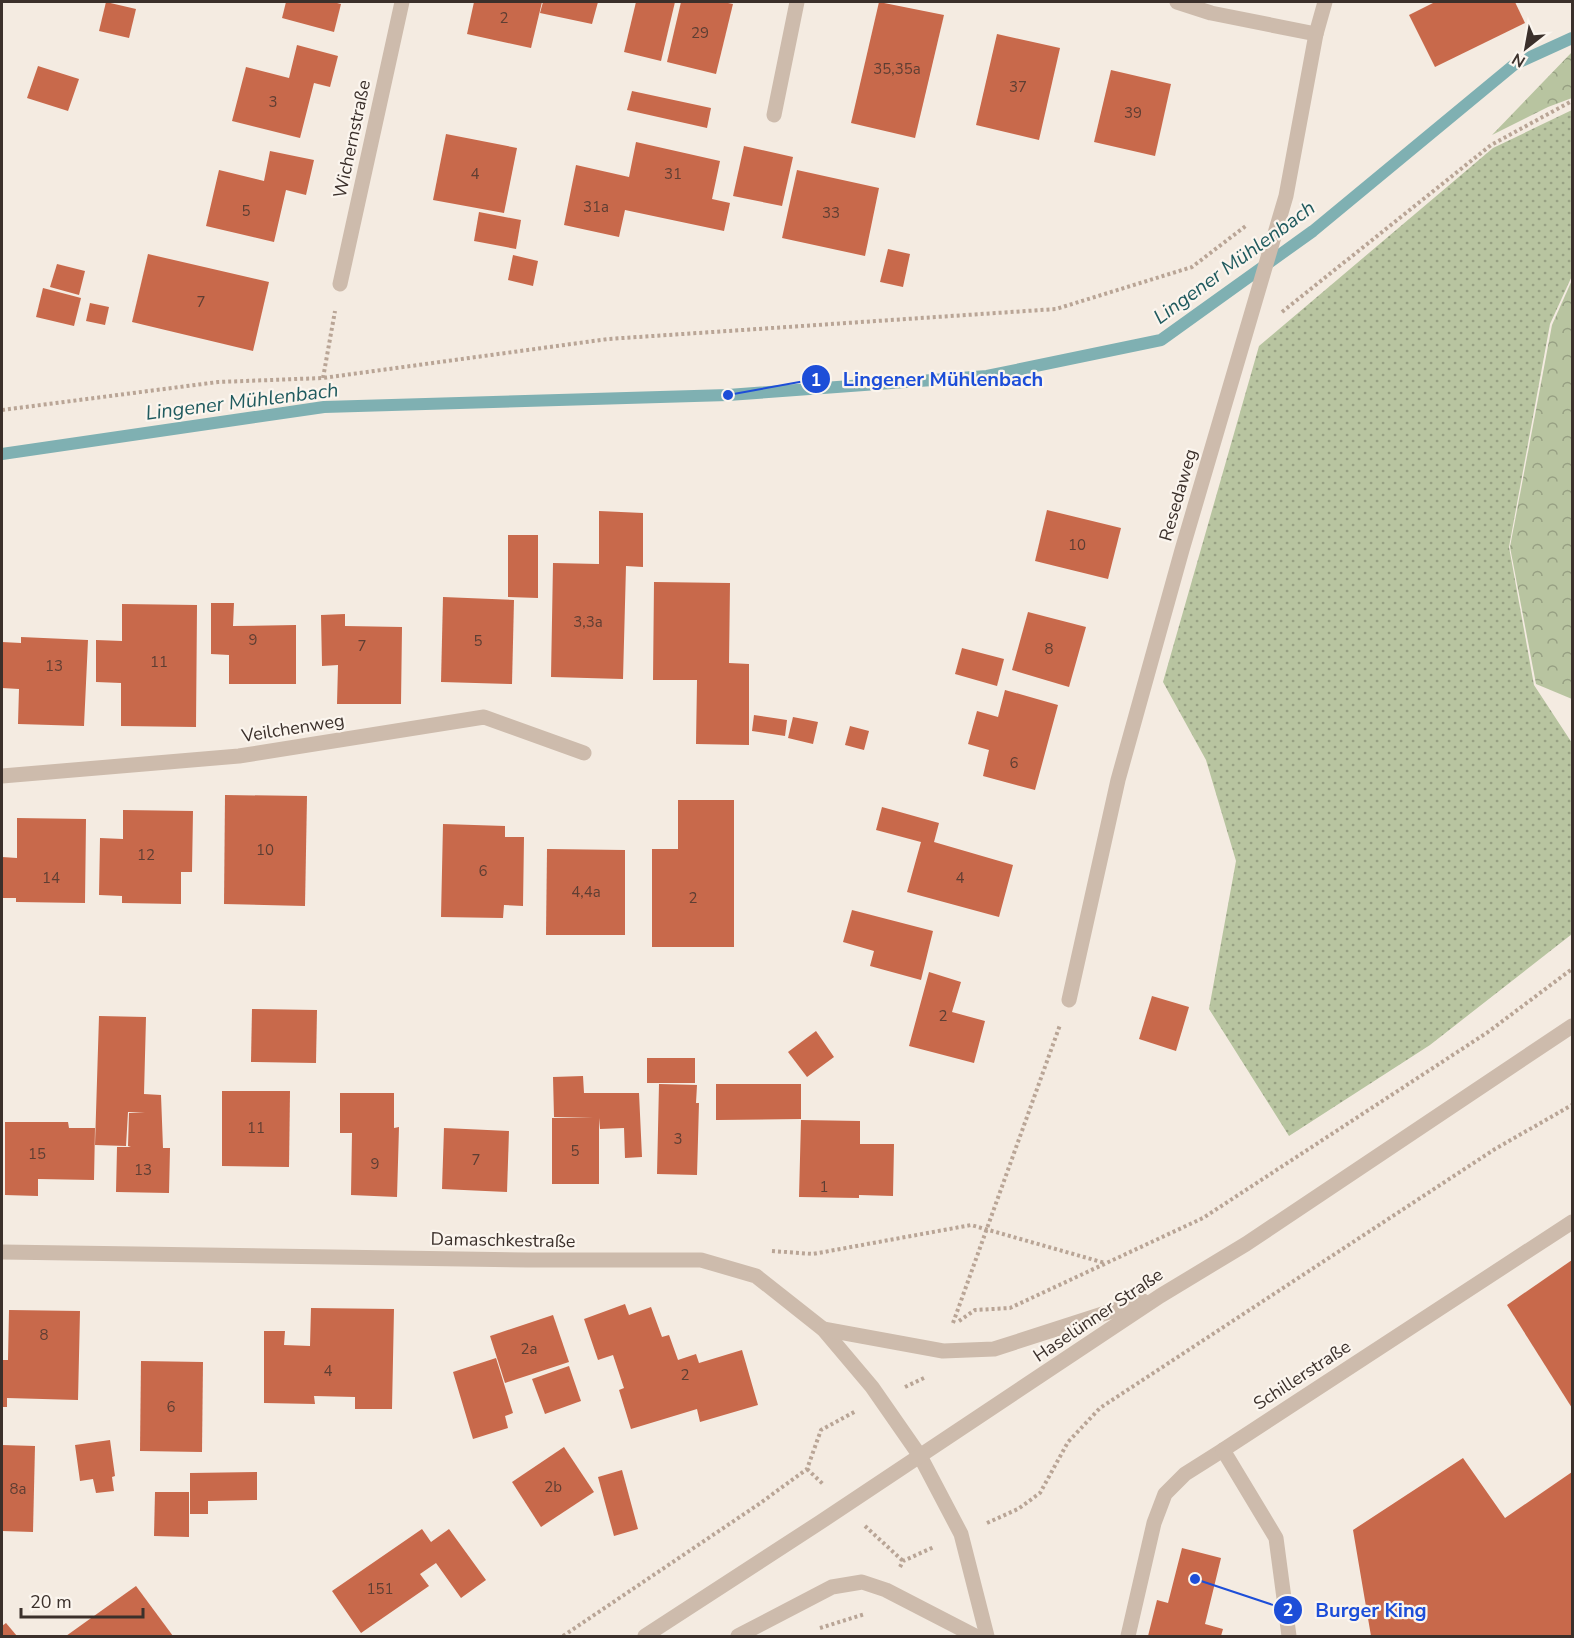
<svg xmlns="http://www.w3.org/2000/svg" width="1574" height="1638" font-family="'Nunito Sans',sans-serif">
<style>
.grass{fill:url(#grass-dots)}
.forest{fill:url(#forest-crowns)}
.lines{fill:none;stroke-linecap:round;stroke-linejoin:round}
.stream{stroke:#7fb0b2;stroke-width:12}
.building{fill:#c8694b}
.path{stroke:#b9a596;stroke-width:4;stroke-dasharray:3 3;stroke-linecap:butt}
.service{stroke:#cdbbac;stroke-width:15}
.minor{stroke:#cdbbac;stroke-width:15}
.tertiary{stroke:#cdbbac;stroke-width:15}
.labels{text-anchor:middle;stroke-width:4.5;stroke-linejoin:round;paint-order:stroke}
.number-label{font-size:15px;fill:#5e3e33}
.street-label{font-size:18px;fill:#3b302b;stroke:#fbf5ee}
.water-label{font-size:20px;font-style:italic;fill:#1f5a5e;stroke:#fbf5ee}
.leader{fill:none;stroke:#1d4ed8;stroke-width:2}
.callout-dot{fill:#1d4ed8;stroke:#fbf5ee;stroke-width:2}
.mark-label{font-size:18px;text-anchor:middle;font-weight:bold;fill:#fff}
.callout-label{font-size:20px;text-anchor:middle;font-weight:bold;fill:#1d4ed8;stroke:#fbf5ee;stroke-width:4.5;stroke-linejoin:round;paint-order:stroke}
</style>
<defs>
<pattern id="grass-dots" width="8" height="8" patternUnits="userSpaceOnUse" patternTransform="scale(1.5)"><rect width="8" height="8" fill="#b8c4a0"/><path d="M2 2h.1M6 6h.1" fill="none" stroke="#97a083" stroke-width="1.8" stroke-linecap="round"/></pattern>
<pattern id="forest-crowns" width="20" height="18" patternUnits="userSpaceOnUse" patternTransform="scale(1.5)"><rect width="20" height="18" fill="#b8c4a0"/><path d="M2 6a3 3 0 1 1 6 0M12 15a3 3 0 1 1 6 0" fill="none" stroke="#97a083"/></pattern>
</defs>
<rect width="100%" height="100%" fill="#f4ebe1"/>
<path class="grass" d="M1572 110V276L1550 324 1509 547 1534 685 1572 743V934L1430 1045 1289 1136 1209 1009 1236 861 1206 760 1163 682 1259 346 1493 148Z"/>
<g class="forest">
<path d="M1572 52V98L1548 107 1492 135Z"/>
<path d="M1572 280V699L1536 684 1510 547 1552 325Z"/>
</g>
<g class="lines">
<path class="stream" d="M2 454 324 407 728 395 987 376 1161 340 1313 231 1515 64 1572 38"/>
</g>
<g class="building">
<path d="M106 2 136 9 129 38 99 31Z"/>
<path d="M286 2H333L341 4 334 32 282 18Z"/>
<path d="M474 2H542L531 48 467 34Z"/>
<path d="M543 2H598L592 24 540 13Z"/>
<path d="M636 2H675L661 61 624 52Z"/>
<path d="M681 2H723L733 4 716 74 667 62Z"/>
<path d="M879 2 944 15 915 138 851 123Z"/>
<path d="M1435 2H1515L1525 23 1435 67 1409 15Z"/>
<path d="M997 34 1060 48 1039 140 976 125Z"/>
<path d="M297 45 338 56 330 87 314 83 300 138 232 121 246 67 289 78Z"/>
<path d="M38 66 79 79 68 111 27 98Z"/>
<path d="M1111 70 1171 84 1155 156 1094 142Z"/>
<path d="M632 91 711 108 707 128 627 110Z"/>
<path d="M446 134 517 148 504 213 433 200Z"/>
<path d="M636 142 720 161 712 199 730 203 724 231 625 210 619 237 564 225 576 165 629 177Z"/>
<path d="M744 146 793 157 782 206 733 196Z"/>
<path d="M270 151 314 160 306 195 286 190 274 242 206 226 219 170 264 181Z"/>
<path d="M797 170 879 188 865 256 782 238Z"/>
<path d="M479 212 521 220 516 249 474 241Z"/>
<path d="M888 249 910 254 903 287 880 282Z"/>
<path d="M148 254 269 282 253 351 132 322Z"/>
<path d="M513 255 538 261 533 286 508 280Z"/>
<path d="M57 264 85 271 79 295 50 287Z"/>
<path d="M43 288 81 298 74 326 36 317Z"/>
<path d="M90 303 109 307 105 325 86 321Z"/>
<path d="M1047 510 1121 528 1108 579 1035 561Z"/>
<path d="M599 511 643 513V567L626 566 623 679 551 677 553 563 599 564Z"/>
<path d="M508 535H538V598L508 597Z"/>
<path d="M654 582 730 583 729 663 749 664V745L696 744 697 680H653Z"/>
<path d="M443 597 514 600 512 684 441 682Z"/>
<path d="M211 603H234L233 626 296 625V684H229V655L211 654Z"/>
<path d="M122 604 197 605 196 727 121 726V683L96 682V640L122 641Z"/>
<path d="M1028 612 1086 627 1069 687 1012 670Z"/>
<path d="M345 614V626L402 627 401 704H337L338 665 322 666 321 615Z"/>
<path d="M21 637 88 640 84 726 18 724 19 689 2 688V642L21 643Z"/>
<path d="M962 648 1004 659 997 686 955 674Z"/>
<path d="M1005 690 1058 705 1035 790 983 776 989 750 968 744 977 711 998 717Z"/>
<path d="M754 715 787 720 785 736 752 731Z"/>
<path d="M793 717 818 722 813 744 788 738Z"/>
<path d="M850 726 869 731 864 750 845 745Z"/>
<path d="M225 795 307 796 305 906 224 904Z"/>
<path d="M678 800H734V947H652V849H678Z"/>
<path d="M882 807 939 823 934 842 1013 865 999 917 907 892 921 842 876 830Z"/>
<path d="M123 810 193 811 192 872H181V904L122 903V896L99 895 100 838 123 839Z"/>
<path d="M17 818 86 819 85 903 16 902V898H2V857L17 858Z"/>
<path d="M443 824 505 826V837H524L523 906 504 905 503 918 441 917Z"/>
<path d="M547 849 625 850V935H546Z"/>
<path d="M852 910 933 931 921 980 870 966 874 951 843 942Z"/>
<path d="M929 972 961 982 952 1012 985 1021 974 1063 909 1046Z"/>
<path d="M1152 996 1189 1007 1176 1051 1139 1039Z"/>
<path d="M252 1009 317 1010 316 1063 251 1062Z"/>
<path d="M99 1016 146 1017 144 1094 161 1095 163 1148H170L169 1193 116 1192 117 1147H131L128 1146 129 1113 145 1112H128L126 1146 95 1145Z"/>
<path d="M816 1031 834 1057 807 1077 788 1052Z"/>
<rect x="647" y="1058" width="48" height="25"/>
<path d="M583 1076 584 1093H639L642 1157 625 1158 624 1128 600 1129 599 1118V1184H552V1118H593L554 1117 553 1077Z"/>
<path d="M659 1084 697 1085 696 1103H699L697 1175 657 1174Z"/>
<path d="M716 1084H801V1119L716 1120Z"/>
<path d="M222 1091H290L289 1167 222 1166Z"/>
<path d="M340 1093H394V1128L399 1127 397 1197 351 1195 352 1133H340Z"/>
<path d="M801 1120 860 1121V1144H894L893 1196 859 1195V1198L799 1197Z"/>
<path d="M5 1122H68L69 1128H95L94 1180 38 1179V1196L5 1195Z"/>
<path d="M444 1128 509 1131 507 1192 442 1189Z"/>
<path d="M1572 1260V1408L1507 1305Z"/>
<path d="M625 1304 629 1315 651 1307 662 1337 669 1335 678 1360 696 1354 699 1363 742 1350 758 1405 700 1422 697 1409 631 1429 619 1390 624 1388 613 1355 598 1360 584 1319Z"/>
<path d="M311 1308 394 1309 392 1409H355V1397L314 1396 315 1404 264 1403V1331H285L284 1345 310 1346Z"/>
<path d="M9 1310 80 1311 78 1400 7 1398V1407H2V1360H8Z"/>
<path d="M553 1315 569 1362 505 1383 490 1336Z"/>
<path d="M496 1358 513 1413 505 1416 508 1428 473 1439 453 1372Z"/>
<path d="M141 1361 203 1362 202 1452 140 1451Z"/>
<path d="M569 1366 581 1401 545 1414 532 1379Z"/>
<path d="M110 1440 115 1476 112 1477 114 1491 96 1493 93 1479 80 1481 75 1445Z"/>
<path d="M2 1445 35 1446 33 1532 2 1531Z"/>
<path d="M564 1447 594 1492 541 1527 512 1482Z"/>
<path d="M1463 1458 1505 1518 1572 1472V1636H1371L1353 1530Z"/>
<path d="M622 1470 638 1529 614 1536 598 1477Z"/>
<path d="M257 1472V1500L208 1501V1514H190V1473Z"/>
<path d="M155 1492H189V1537L154 1536Z"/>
<path d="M422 1529 431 1542 449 1529 486 1580 461 1598 436 1563 420 1574 429 1586 361 1633 332 1591Z"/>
<path d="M1182 1548 1221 1558 1205 1624 1223 1629 1221 1636H1148L1157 1600 1168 1603Z"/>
<path d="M136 1586 173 1636H66Z"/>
<path d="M6 1623 17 1636H2V1626Z"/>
</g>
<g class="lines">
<g class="path">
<path d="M1282 312 1491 145 1572 101"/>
<path d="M323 378 335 311"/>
<path d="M2 410 218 382 323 378 608 339 1056 309 1192 267 1247 225"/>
<path d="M772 1251 813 1254 971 1225 1105 1263"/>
<path d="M959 1321 975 1310 1010 1308 1203 1218 1488 1032 1572 969"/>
<path d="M953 1323 1060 1025"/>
<path d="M905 1387 926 1377"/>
<path d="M807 1469 824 1485"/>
<path d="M987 1523 1018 1509 1040 1493 1068 1442 1100 1408 1495 1149 1572 1105"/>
<path d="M865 1526 903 1561"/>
<path d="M900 1567 903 1561 934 1547"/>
<path d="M820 1628 865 1614"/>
<path d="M563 1636 759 1504 807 1469 821 1430 856 1411"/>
</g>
<g class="service">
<path d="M1128 1636 1154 1523 1165 1494 1185 1474 1223 1450"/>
<path d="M1289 1636 1276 1538 1223 1450 1572 1222"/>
</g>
<g class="minor">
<path d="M1177 2 1211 13 1316 34"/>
<path d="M774 115 797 2"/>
<path d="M340 284 402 2"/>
<path d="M2 776 239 756 484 717 584 753"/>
<path d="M1069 1000 1118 780 1182 550 1286 196 1316 34 1325 2"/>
<path d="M2 1252 528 1260H701L756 1276 823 1329 872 1387 920 1456 961 1534 987 1636"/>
</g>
<g class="tertiary">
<path d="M823 1329 943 1351 994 1349 1143 1301"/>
<path d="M645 1636 819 1523 1160 1296 1246 1244 1572 1026"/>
<path d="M738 1636 832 1587 862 1582 886 1590 975 1636"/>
</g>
</g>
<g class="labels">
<g class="number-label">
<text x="504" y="23">2</text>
<text x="700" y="38">29</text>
<text x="897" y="74">35,35a</text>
<text x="1018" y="92">37</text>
<text x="273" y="107">3</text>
<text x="1133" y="118">39</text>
<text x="475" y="179">4</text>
<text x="673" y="179">31</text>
<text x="596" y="212">31a</text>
<text x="246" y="216">5</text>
<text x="831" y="218">33</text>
<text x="201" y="307">7</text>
<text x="1077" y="550">10</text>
<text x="588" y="627">3,3a</text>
<text x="253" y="645">9</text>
<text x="478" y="646">5</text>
<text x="362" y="651">7</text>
<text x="1049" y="654">8</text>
<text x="159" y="667">11</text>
<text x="54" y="671">13</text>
<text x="1014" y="768">6</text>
<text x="265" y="855">10</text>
<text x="146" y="860">12</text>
<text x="483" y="876">6</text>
<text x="51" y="883">14</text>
<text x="960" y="883">4</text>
<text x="586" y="897">4,4a</text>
<text x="693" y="903">2</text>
<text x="943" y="1021">2</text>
<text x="256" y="1133">11</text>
<text x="678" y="1144">3</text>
<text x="575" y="1156">5</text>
<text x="37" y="1159">15</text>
<text x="476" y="1165">7</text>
<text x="375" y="1169">9</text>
<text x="143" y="1175">13</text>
<text x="824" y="1192">1</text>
<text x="44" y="1340">8</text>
<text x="529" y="1354">2a</text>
<text x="328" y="1376">4</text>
<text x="685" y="1380">2</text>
<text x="171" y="1412">6</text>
<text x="553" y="1492">2b</text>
<text x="18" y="1494">8a</text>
<text x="380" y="1594">151</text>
</g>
<g class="street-label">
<text transform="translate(352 139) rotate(-78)" y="6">Wichernstraße</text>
<text transform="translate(1178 495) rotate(-74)" y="6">Resedaweg</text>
<text transform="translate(293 728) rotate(-9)" y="6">Veilchenweg</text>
<text transform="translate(503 1240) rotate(1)" y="6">Damaschkestraße</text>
<text transform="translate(1098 1315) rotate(-34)" y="6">Haselünner Straße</text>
<text transform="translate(1302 1375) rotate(-33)" y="6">Schillerstraße</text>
</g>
<g class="water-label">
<text transform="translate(1234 262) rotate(-36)" y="7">Lingener Mühlenbach</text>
<text transform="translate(242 401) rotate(-7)" y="7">Lingener Mühlenbach</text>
</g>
</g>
<path class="leader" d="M728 395L816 379M1195 1579L1288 1610"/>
<g class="callout-dot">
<circle cx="728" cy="395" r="6"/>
<circle cx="1195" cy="1579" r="6"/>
<circle cx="816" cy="379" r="15"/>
<circle cx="1288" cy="1610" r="15"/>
</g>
<g class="mark-label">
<text x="816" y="386">1</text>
<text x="1288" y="1616">2</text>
</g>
<g class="callout-label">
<text x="943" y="386">Lingener Mühlenbach</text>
<text x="1371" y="1617">Burger King</text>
</g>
<rect width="1574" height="1638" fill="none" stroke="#3b302b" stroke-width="6"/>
<g transform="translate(1526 48) rotate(211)" stroke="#fbf5ee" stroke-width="4.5" paint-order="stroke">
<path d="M0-4.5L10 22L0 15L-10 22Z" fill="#3b302b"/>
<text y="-9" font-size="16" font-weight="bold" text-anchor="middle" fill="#3b302b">N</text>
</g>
<path d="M21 1608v9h122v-9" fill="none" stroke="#3b302b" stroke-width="3"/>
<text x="30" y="1608" font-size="18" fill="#3b302b" stroke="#fbf5ee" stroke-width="4.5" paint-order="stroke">20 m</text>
</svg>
